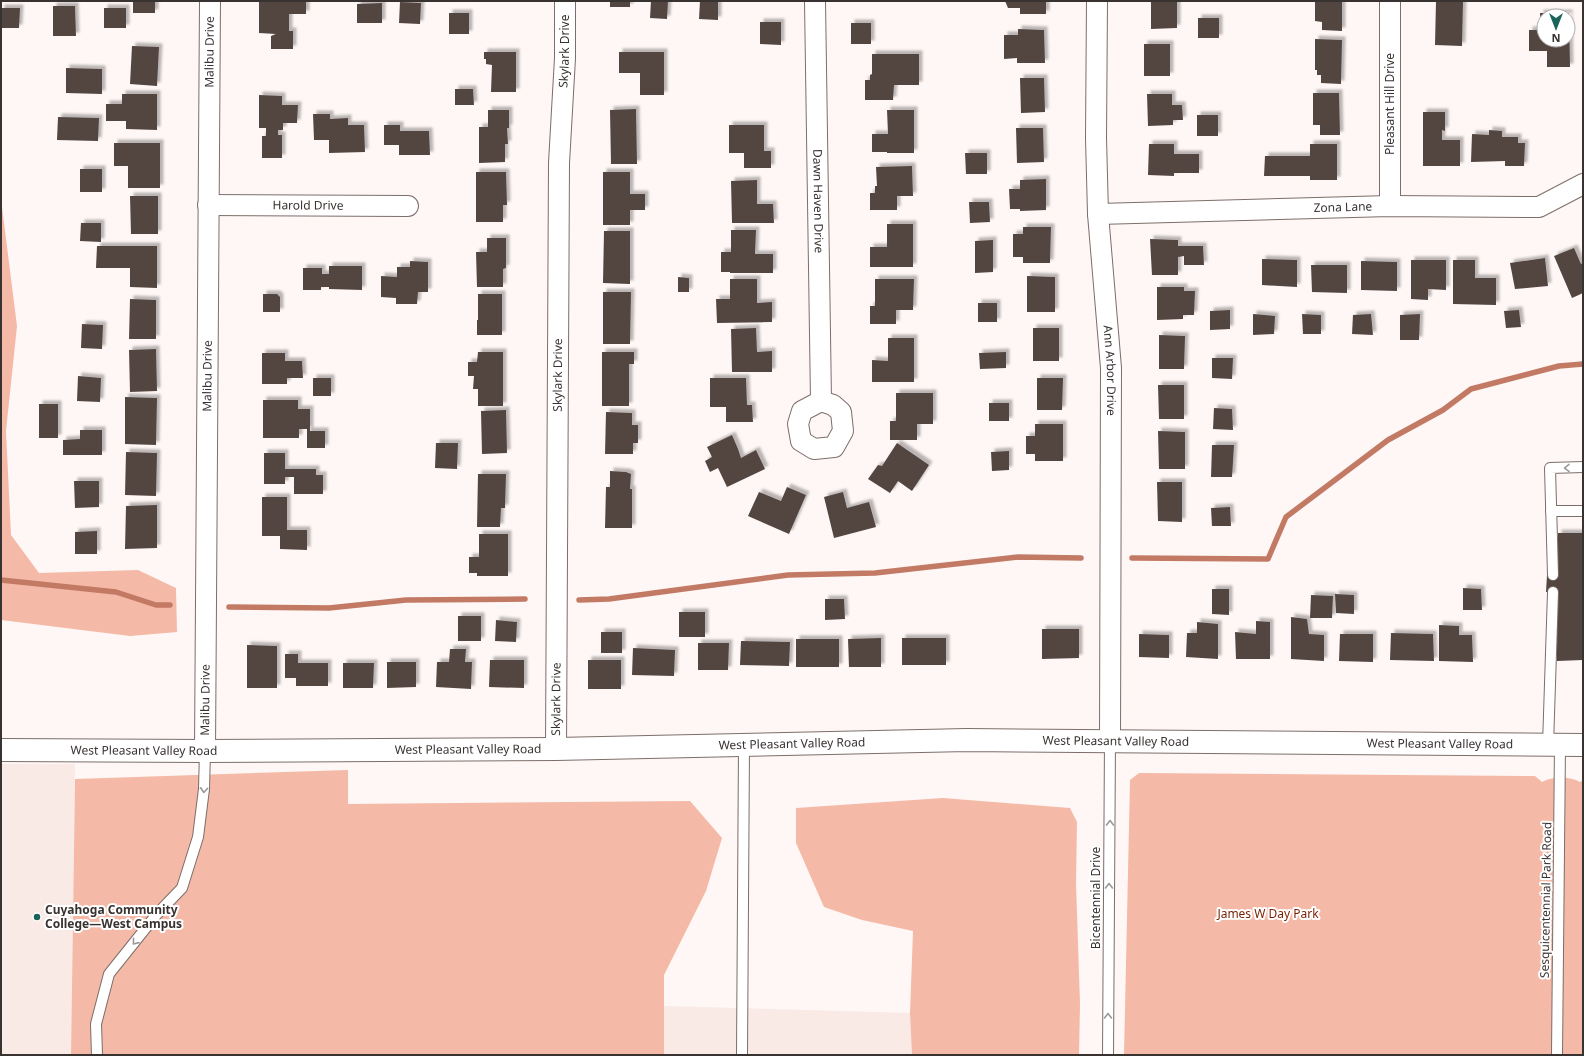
<svg xmlns="http://www.w3.org/2000/svg" width="1584" height="1056" font-family="'Noto Sans',sans-serif">
<style>
.built{fill:#f9eae5}
.green{fill:#f5b9a7}
.lines{fill:none;stroke-linecap:round;stroke-linejoin:round}
.stream{stroke:#c37a65;stroke-width:5.5}
.building{fill:#534541;fill-rule:evenodd;filter:url(#shadow)}
.service-casing{stroke:#7d6e6a;stroke-width:12}
.minor-casing{stroke:#7d6e6a;stroke-width:22}
.secondary-casing{stroke:#7d6e6a;stroke-width:24}
.service{stroke:#fff;stroke-width:10}
.minor{stroke:#fff;stroke-width:20}
.secondary{stroke:#fff;stroke-width:22}
.oneway{stroke:#9c9898}
.poi-dot{fill:#1a645a;stroke:#fff;stroke-width:1.5}
.labels{text-anchor:middle;stroke-width:4;stroke-linejoin:round;paint-order:stroke}
.street-label{font-size:12px;fill:#383230;stroke:#fff}
.poi-label{font-size:12px;font-weight:bold;fill:#383230;stroke:#fff;text-anchor:start}
.park-label{font-size:12px;fill:#771e00;stroke:#fff}
</style>
<defs>
<filter id="shadow"><feDropShadow dx="3.5" dy="-3.5" stdDeviation="1" flood-color="#0004"/></filter>
</defs>
<rect width="100%" height="100%" fill="#fef7f5"/>
<g class="built">
<path d="M1 764H75L71 1055H1Z"/>
<path d="M664 1006 910 1013 912 1055H664Z"/>
</g>
<g class="green">
<path d="M1 199 17 326 6 431 11 535 39 573 138 570 176 588 177 632 130 636 1 620Z"/>
<path d="M348 770V804L690 801 722 838 706 891 664 975V1055H71L75 779Z"/>
<path d="M1139 773 1535 776 1542 782C1552 776 1570 776 1580 782L1583 780V1055H1124L1130 780Z"/>
<path d="M943 798 1070 808 1077 822 1076 883 1080 1004 1079 1055H912L910 1013 913 931 862 920 824 907 796 843V808Z"/>
</g>
<g class="lines">
<g class="stream">
<path d="M1132 558 1268 559 1286 517 1388 440 1443 410 1471 389 1559 366 1583 364"/>
<path d="M1 580 116 592 156 605H170"/>
<path d="M579 600 609 599 788 575 875 573 1018 557 1081 558"/>
<path d="M229 607 329 608 406 600 525 599"/>
</g>
</g>
<g class="building">
<rect x="133" y="1" width="22" height="12"/>
<path d="M259 1H306V14H289V31H293V49H271V36L276 34 259 33Z"/>
<rect x="610" y="1" width="20" height="6"/>
<path d="M651 1H668L667 19 650 18Z"/>
<path d="M700 1H718V20L699 19Z"/>
<path d="M1005 1H1046V14H1020V8H1008Z"/>
<path d="M1151 1H1177V28L1151 29Z"/>
<path d="M1315 1H1342V31L1322 30V22L1315 21Z"/>
<path d="M1436 1H1463L1462 46 1435 45Z"/>
<path d="M400 2 421 3 420 24 399 23Z"/>
<path d="M382 3V23H357V4Z"/>
<path d="M53 6H75L76 36H53Z"/>
<path d="M1 8H20L19 28H1Z"/>
<rect x="104" y="8" width="22" height="20"/>
<rect x="449" y="13" width="20" height="21"/>
<path d="M1540 13H1569L1570 67H1547V51H1529V30H1541ZM1544 16H1568V40H1544Z"/>
<rect x="1198" y="18" width="21" height="20"/>
<path d="M760 22H781V45L760 44Z"/>
<rect x="851" y="23" width="20" height="21"/>
<path d="M1018 29 1044 30 1045 63H1017V58L1004 59V35H1018Z"/>
<path d="M1315 39 1342 40 1341 84 1321 83V75H1317V70H1315Z"/>
<rect x="1144" y="44" width="26" height="32"/>
<path d="M132 46 159 47 157 86 130 84Z"/>
<path d="M484 52H516V92H491L492 65 486 64V59H484Z"/>
<path d="M619 52H664V95H640V73H619Z"/>
<path d="M872 54H919V85H894L893 100H865V80H870V75L872 74Z"/>
<path d="M66 68 102 69V94L66 93Z"/>
<path d="M1020 78H1044L1045 112 1021 113Z"/>
<path d="M455 89H473L474 105H455Z"/>
<path d="M1313 93H1339L1340 135H1320V125H1313Z"/>
<path d="M122 94H157V130L126 129V121H106V104H122Z"/>
<path d="M1147 94H1172V105H1182L1183 120H1173V125L1148 126Z"/>
<path d="M259 95 282 96V105H298L297 123H283V130H278V135H282V158H262V136H266V128H259Z"/>
<path d="M636 109 637 164H611L610 110Z"/>
<path d="M488 110H509V128H507L508 144H505V162L479 163V127H488Z"/>
<path d="M887 110H914V153H887V152H872V134H888Z"/>
<path d="M1423 112H1445V131L1442 130V140H1460V166H1423Z"/>
<path d="M313 114H330V119L348 118V125H364L365 152 329 153V140H314Z"/>
<rect x="1197" y="115" width="21" height="21"/>
<path d="M58 117 99 118 98 141 57 140Z"/>
<path d="M384 125H400V131H429L430 155H399V145H384Z"/>
<path d="M729 125H764V151H771V168H744V153H729Z"/>
<path d="M1016 128H1043L1044 162 1017 163Z"/>
<path d="M1489 130 1502 131V137H1518V143H1525L1524 166H1505V161L1471 162 1472 134 1489 135Z"/>
<path d="M114 143H160V188H128V166H114Z"/>
<path d="M1149 144H1174V154H1199V173H1174V176L1148 175Z"/>
<path d="M1310 144H1337V180H1310V176H1264L1265 156H1310Z"/>
<path d="M965 153H987V174H966Z"/>
<path d="M912 166 913 196H897V210H870V193H875V186H877L876 167Z"/>
<rect x="80" y="169" width="22" height="23"/>
<path d="M476 172H506L507 205H503V222H476Z"/>
<path d="M603 172H630V194H645V210H630V225H603Z"/>
<path d="M1046 179V210L1020 211V209H1010L1009 189H1020V180Z"/>
<path d="M757 180V204H773L774 223H732L731 181Z"/>
<path d="M130 196H158V234H131Z"/>
<path d="M969 202H989L990 222 970 223Z"/>
<path d="M81 223H101V242L80 241Z"/>
<path d="M887 224H913V267H870V247H887Z"/>
<path d="M1023 227H1051L1050 263H1023V257H1013V234H1023Z"/>
<path d="M731 230H756L755 254H773V273H730V272H721V252H731Z"/>
<path d="M604 231H630V284L603 283Z"/>
<path d="M487 238H506V268L503 269V287H477L476 252H487Z"/>
<path d="M1150 239 1178 240V246H1203L1204 265H1184V256L1178 257V275H1152Z"/>
<path d="M993 240V272L975 273V241Z"/>
<path d="M97 246H157V288L130 287V268H96Z"/>
<path d="M1574 248 1581 264 1583 263V293L1572 298 1554 256Z"/>
<path d="M1545 258 1548 286 1515 289 1510 263Z"/>
<path d="M1262 259 1297 260V287L1262 285Z"/>
<path d="M1411 260H1446V290L1428 289V300L1411 299Z"/>
<path d="M1453 260H1475V278H1496V305L1453 304Z"/>
<path d="M410 261 428 262V292H418L417 304H396V298L381 297V276L397 277V267H410Z"/>
<path d="M1361 261 1397 262V291L1361 290Z"/>
<path d="M1311 265H1347V293L1312 292Z"/>
<path d="M329 266H362V290L329 289V287H321V290H303V268H322V274H329Z"/>
<path d="M1027 276 1055 277V312H1027Z"/>
<path d="M678 277 689 278V292H678Z"/>
<path d="M730 279H757V303L772 302V322L717 323 716 299H730Z"/>
<path d="M875 279H914L913 310H896V324H870V306H875Z"/>
<path d="M1157 287H1184V291H1195L1194 315H1183V319L1157 320Z"/>
<path d="M603 292H631L630 344H603Z"/>
<path d="M263 294H277L280 297V312H263Z"/>
<path d="M478 294H502V335H477V320H478Z"/>
<path d="M130 299 156 300V339H129Z"/>
<rect x="978" y="303" width="19" height="19"/>
<path d="M1230 310V329L1210 330V311Z"/>
<path d="M1519 310 1521 327 1506 328 1504 311Z"/>
<path d="M1253 314 1275 316 1274 334 1253 335Z"/>
<path d="M1302 314 1321 315V334H1303Z"/>
<path d="M1371 314 1373 335 1352 334 1353 315Z"/>
<path d="M1420 314 1419 340H1400V315Z"/>
<path d="M82 324 103 325 102 349 81 348Z"/>
<path d="M756 328 757 352 772 351V372H732L731 329Z"/>
<rect x="1033" y="328" width="26" height="33"/>
<path d="M1159 335 1185 336 1184 369H1159Z"/>
<path d="M888 338H914V382H872V360L888 361Z"/>
<path d="M156 349 157 391 130 392 129 350Z"/>
<path d="M478 352H503V406H478V389H473L474 376H468V362H477Z"/>
<path d="M602 352H634V364H629V406H602Z"/>
<path d="M1006 352V368L980 369 979 353Z"/>
<path d="M262 353H285V361H302L303 378H287V384H262Z"/>
<path d="M1212 358H1233L1232 379 1212 378Z"/>
<path d="M78 376 101 378 100 402 77 401Z"/>
<rect x="313" y="378" width="18" height="18"/>
<path d="M710 378H746L747 405H752L753 422H726V407H710Z"/>
<path d="M1037 378H1063L1062 410H1037Z"/>
<path d="M1158 385H1184V419H1159Z"/>
<path d="M896 393H933V424H917V440H890V421H896Z"/>
<path d="M125 397 157 398 156 445 125 444Z"/>
<path d="M263 400H298V409H310V431H325V448H307V429H299V438H263Z"/>
<rect x="989" y="403" width="20" height="18"/>
<rect x="39" y="404" width="19" height="34"/>
<path d="M1214 408 1232 409 1233 430 1213 429Z"/>
<path d="M506 410 507 453 482 454 481 411Z"/>
<path d="M606 412 632 413V425H638V443H633V454H605Z"/>
<path d="M1035 424H1063V461H1035V454H1026V436H1035Z"/>
<path d="M80 430H102V455H63V440L80 439Z"/>
<path d="M1158 431 1185 432V469H1159Z"/>
<path d="M732 435 738 449 741 458 756 450 765 469 727 487 718 468 710 472 705 461 712 457 707 447Z"/>
<path d="M436 443H458L457 469 435 468Z"/>
<path d="M897 443 929 465 912 491 898 481 890 493 868 479 878 465 882 466Z"/>
<path d="M1212 445H1234L1232 477H1211Z"/>
<path d="M1009 451V470L992 471 991 452Z"/>
<path d="M126 452 157 453 156 496 125 495Z"/>
<path d="M264 453H285V469H316V475H323V494H294V477H285V484H264Z"/>
<path d="M610 471 626 472 631 474 630 489H632V528H605L606 487H610Z"/>
<path d="M478 474H506L505 508H501L500 527H477Z"/>
<path d="M74 481H99V507L75 508Z"/>
<path d="M1157 482H1182V522L1158 521Z"/>
<path d="M787 487 806 495 789 534 748 516 759 492 781 501Z"/>
<path d="M843 492 847 508 869 502 876 527 834 538 824 497Z"/>
<path d="M262 497H287V530H307V550L280 549V536H262Z"/>
<path d="M157 505V548L125 549 126 506Z"/>
<path d="M1230 507 1231 526H1212L1211 508Z"/>
<path d="M97 531V554H75V532Z"/>
<path d="M1558 533H1583V660L1557 661 1556 595 1558 593 1546 592 1547 575H1558Z"/>
<path d="M479 534H508V576H477V573H469V557H479Z"/>
<path d="M1463 588 1481 589 1482 610H1463Z"/>
<path d="M1212 589H1229V615L1212 614Z"/>
<path d="M1335 594 1354 595V614L1336 613Z"/>
<path d="M1311 595 1333 596 1332 618H1310Z"/>
<path d="M825 599H844L845 619 825 620Z"/>
<rect x="679" y="612" width="26" height="25"/>
<rect x="458" y="616" width="23" height="25"/>
<path d="M1291 617 1307 619 1309 634 1324 635V661L1291 659Z"/>
<path d="M496 620 517 622 516 642 495 641Z"/>
<path d="M1256 621 1270 622V659H1236L1235 632 1256 634Z"/>
<path d="M1197 622 1218 624V659L1186 657 1187 633H1197Z"/>
<path d="M1439 625 1459 626V635H1472L1473 662 1439 661Z"/>
<path d="M1042 629H1079V658L1042 659Z"/>
<rect x="601" y="632" width="21" height="21"/>
<path d="M1391 633 1433 634 1434 661 1390 660Z"/>
<path d="M1139 634 1169 635V658L1139 657Z"/>
<path d="M1340 634H1373V662L1339 661Z"/>
<path d="M881 638V667H849L848 639Z"/>
<rect x="902" y="638" width="44" height="27"/>
<rect x="796" y="639" width="43" height="28"/>
<path d="M741 641 790 642 789 666 740 665Z"/>
<path d="M698 643H729L728 670H698Z"/>
<path d="M247 645 277 646V688H247Z"/>
<path d="M633 648 675 650 674 676 632 675Z"/>
<path d="M450 649H466L465 662H472L471 689 436 687 437 662H449Z"/>
<path d="M285 654H298V663H328V686H296V678H285Z"/>
<path d="M490 660H524V688L489 687Z"/>
<rect x="588" y="660" width="33" height="29"/>
<path d="M387 662H416V687L387 688Z"/>
<path d="M343 663H374L373 688H343Z"/>
</g>
<g class="lines">
<defs>
<g id="service">
<path d="M1551 511H1583"/>
<path d="M1553 575 1550 468 1583 467"/>
<path d="M1548 745 1553 592"/>
<path d="M97 1055 96 1024 109 974 157 914 182 888 198 837 204 789 205 751"/>
<path d="M742 1055 744 746"/>
<path d="M1108 1055 1110 740"/>
<path d="M1557 1055 1560 745"/>
</g>
<g id="minor">
<path id="s1" d="M815 1 821 401"/>
<path id="s2" d="M1097 1 1096 138 1098 214 1111 368 1110 740"/>
<path id="s3" d="M208 205 408 206"/>
<path d="M1390 206V1"/>
<path id="s4" d="M1098 214 1390 206 1539 207 1583 184"/>
<path d="M821 401 833 405 841 412 843 431 834 447 814 449 801 441 798 424 802 411Z"/>
<path id="s5" d="M556 749 559 163 565 58V1"/>
<path id="s6" d="M205 751 210 1"/>
</g>
<g id="secondary">
<path id="s7" d="M1 750 205 751 556 749 967 740 1583 745"/>
</g>
</defs>
<use href="#service" class="service-casing"/>
<use href="#minor" class="minor-casing"/>
<use href="#secondary" class="secondary-casing"/>
<use href="#service" class="service"/>
<use href="#minor" class="minor"/>
<use href="#secondary" class="secondary"/>
</g>
<defs><path id="oneway-chevron" d="M-2-3.5L2.5 0L-2 3.5" fill="none" stroke-width="1.6" stroke-linecap="round" stroke-linejoin="round"/></defs>
<g class="oneway">
<use href="#oneway-chevron" transform="translate(1567 468) rotate(179)"/>
<use href="#oneway-chevron" transform="translate(204 790) rotate(94)"/>
<use href="#oneway-chevron" transform="translate(1110 823) rotate(-90)"/>
<use href="#oneway-chevron" transform="translate(1109 886) rotate(-90)"/>
<use href="#oneway-chevron" transform="translate(135 942) rotate(129)"/>
<use href="#oneway-chevron" transform="translate(1108 1016) rotate(-90)"/>
</g>
<circle class="poi-dot" cx="37" cy="917" r="4"/>
<g class="labels">
<g class="street-label">
<text dy="4" stroke="none"><textPath href="#s5" startOffset="698">Skylark Drive</textPath></text>
<text dy="4" stroke="none"><textPath href="#s6" startOffset="699">Malibu Drive</textPath></text>
<text transform="translate(1390 104) rotate(-90)" y="4">Pleasant Hill Drive</text>
<text dy="4" stroke="none"><textPath href="#s1" startOffset="200">Dawn Haven Drive</textPath></text>
<text dy="4" stroke="none"><textPath href="#s3" startOffset="100">Harold Drive</textPath></text>
<text dy="4" stroke="none"><textPath href="#s4" startOffset="245">Zona Lane</textPath></text>
<text dy="4" stroke="none"><textPath href="#s2" startOffset="370">Ann Arbor Drive</textPath></text>
<text dy="4" stroke="none"><textPath href="#s5" startOffset="374">Skylark Drive</textPath></text>
<text dy="4" stroke="none"><textPath href="#s6" startOffset="375">Malibu Drive</textPath></text>
<text dy="4" stroke="none"><textPath href="#s5" startOffset="50">Skylark Drive</textPath></text>
<text dy="4" stroke="none"><textPath href="#s6" startOffset="51">Malibu Drive</textPath></text>
<text dy="4" stroke="none"><textPath href="#s7" startOffset="1115">West Pleasant Valley Road</textPath></text>
<text dy="4" stroke="none"><textPath href="#s7" startOffset="791">West Pleasant Valley Road</textPath></text>
<text dy="4" stroke="none"><textPath href="#s7" startOffset="1439">West Pleasant Valley Road</textPath></text>
<text dy="4" stroke="none"><textPath href="#s7" startOffset="467">West Pleasant Valley Road</textPath></text>
<text dy="4" stroke="none"><textPath href="#s7" startOffset="143">West Pleasant Valley Road</textPath></text>
<text transform="translate(1096 898) rotate(-90)" y="4">Bicentennial Drive</text>
<text transform="translate(1546 900) rotate(-89)" y="4">Sesquicentennial Park Road</text>
</g>
<g class="poi-label">
<text x="45" y="914">Cuyahoga Community<tspan x="45" dy="14">College—West Campus</tspan></text>
</g>
<g class="park-label">
<text x="1268" y="918">James W Day Park</text>
</g>
</g>
<rect width="1584" height="1056" fill="none" stroke="#383230" stroke-width="4"/>
<g transform="translate(1556 28) rotate(180)"><circle r="19" fill="#ffffff" stroke="#afadac"/>
<path d="M0-3L7 15L0 10L-7 15Z" fill="#1a645a"/>
<text y="-6" font-size="11" font-weight="bold" text-anchor="middle" fill="#383230">N</text>
</g>
</svg>
